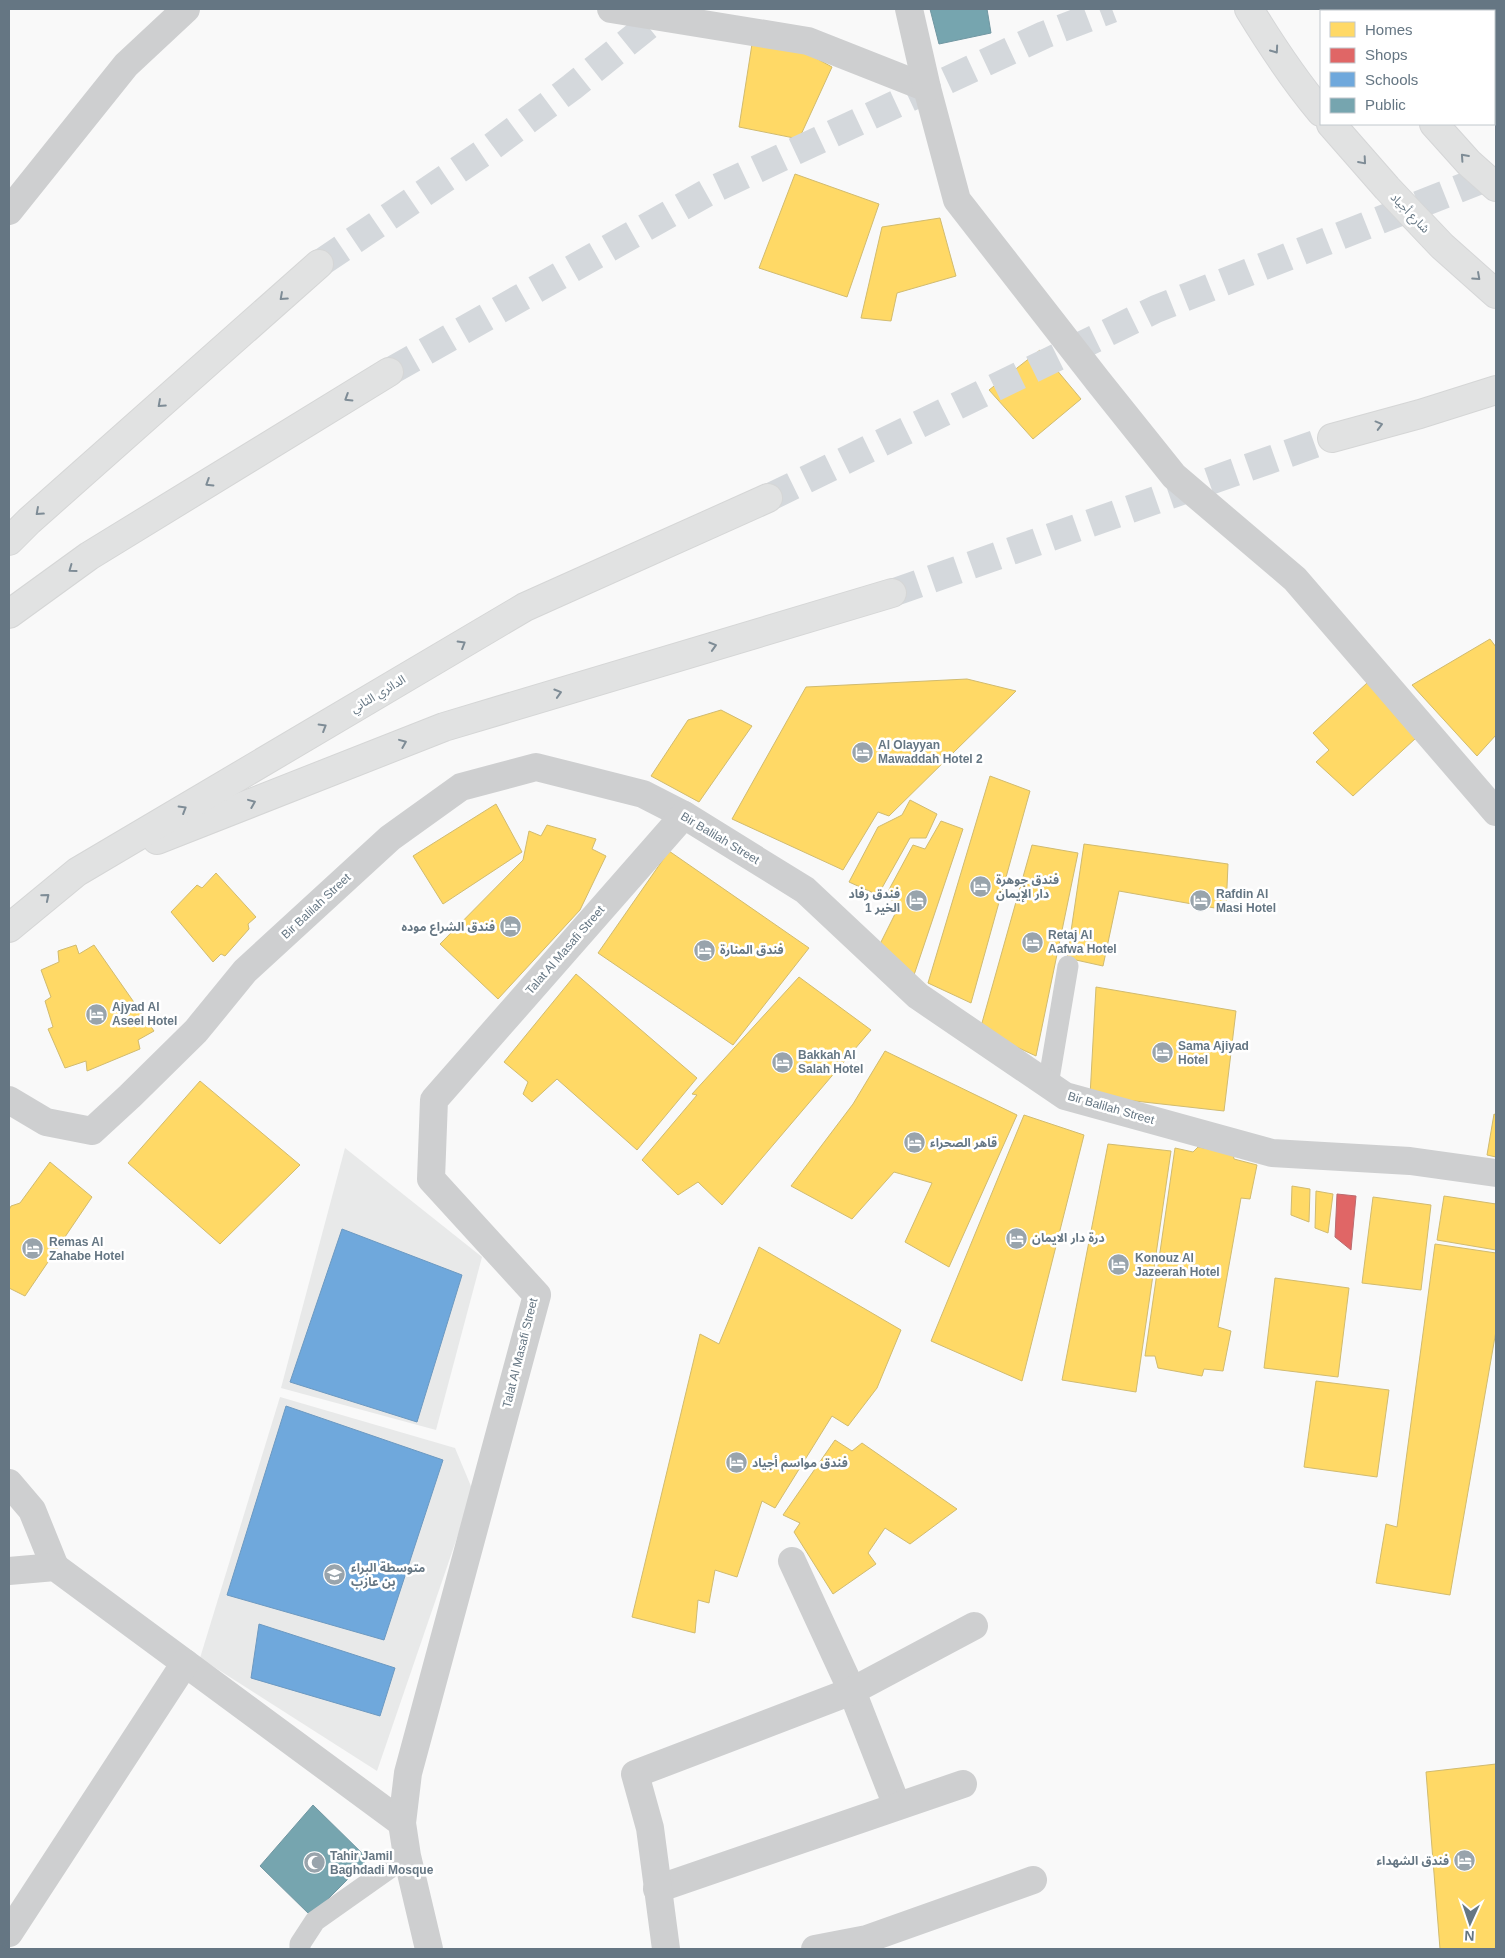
<svg xmlns="http://www.w3.org/2000/svg" width="1505" height="1958" font-family="Helvetica,'Noto Sans Arabic',sans-serif">
<style>
.built{fill:#e8e9e9}
.homes{fill:#ffd966;stroke:#d1bb6f}
.shops{fill:#e06666;stroke:#bb6b6f}
.schools{fill:#6fa8dc;stroke:#6c99c1}
.public{fill:#76a5af;stroke:#7197a2}
.lines{fill:none;stroke-linecap:round;stroke-linejoin:round}
.motorway-tunnel{stroke:#d4d8dc;stroke-width:28;stroke-dasharray:28 14;stroke-linecap:butt}
.primary-casing{stroke:#d5d6d7;stroke-width:30}
.motorway-casing{stroke:#d5d6d6;stroke-width:30}
.service{stroke:#cecfd0;stroke-width:21}
.minor{stroke:#cecfd0;stroke-width:28}
.primary{stroke:#e1e2e2;stroke-width:28}
.motorway{stroke:#e1e2e2;stroke-width:28}
.oneway{stroke:#7e8c96}
.labels{text-anchor:middle;stroke-width:5;stroke-linejoin:round;paint-order:stroke}
.street-label{font-size:12px;fill:#657683;stroke:#fff}
.poi-label{font-size:12px;font-weight:bold;fill:#657683;stroke:#fff;text-anchor:start}
</style>
<rect width="100%" height="100%" fill="#f9f9f9"/>
<g class="built">
<path d="M345 1148 482 1257 436 1430 281 1388Z"/>
<path d="M280 1397 455 1448 473 1491 377 1771 200 1658Z"/>
</g>
<g class="homes">
<path d="M752 44 805 52 832 67 799 139 739 127Z"/>
<path d="M795 174 879 204 847 297 759 268Z"/>
<path d="M940 218 956 276 897 293 891 321 861 318 882 227Z"/>
<path d="M1040 350 1081 399 1033 439 989 390Z"/>
<path d="M1490 639 1496 647V735L1477 756 1412 685Z"/>
<path d="M967 679 1016 691 889 816 878 812 843 870 732 819 806 687Z"/>
<path d="M1367 683 1416 738 1353 796 1316 762 1329 750 1313 733Z"/>
<path d="M721 710 752 726 699 802 651 776 688 720Z"/>
<path d="M990 776 1030 791 971 1003 928 983Z"/>
<path d="M910 800 937 814 926 838H910L878 895 849 882 878 827 902 815Z"/>
<path d="M496 804 522 852 443 904 413 856Z"/>
<path d="M941 821 963 829 914 975 877 950 900 904 885 897 913 845 925 849Z"/>
<path d="M547 825 596 839 592 849 606 856 580 910 498 999 440 944 523 860 529 831 541 836Z"/>
<path d="M1084 844 1228 864 1226 910 1119 891 1103 966 1067 958Z"/>
<path d="M1032 845 1078 853 1036 1056 980 1030Z"/>
<path d="M669 851 809 948 733 1045 598 953Z"/>
<path d="M216 873 256 917 248 924 249 929 225 956 221 954 213 962 171 912 197 885 202 888Z"/>
<path d="M76 945 79 954 94 945 154 1031 138 1040 140 1049 87 1071 86 1061 65 1068 48 1029 53 1027 45 1001 51 997 41 970 59 962 58 951Z"/>
<path d="M576 974 697 1078 637 1150 557 1079 532 1102 523 1094 528 1082 504 1062Z"/>
<path d="M799 977 871 1030 722 1205 698 1182 678 1195 642 1160 697 1095 692 1094Z"/>
<path d="M1096 987 1236 1011 1224 1111 1090 1096Z"/>
<path d="M885 1051 1017 1115 949 1267 905 1242 932 1183 894 1172 852 1219 791 1186 853 1104Z"/>
<path d="M200 1081 300 1165 220 1244 128 1163Z"/>
<path d="M1494 1114 1496 1115V1157L1487 1155Z"/>
<path d="M1024 1115 1084 1135 1022 1381 931 1341Z"/>
<path d="M1108 1144 1171 1151 1136 1392 1062 1380Z"/>
<path d="M1198 1147 1233 1153 1234 1159 1257 1165 1250 1199 1241 1198 1218 1327 1231 1331 1223 1371 1204 1369 1202 1376 1158 1368 1155 1356H1145L1175 1148 1193 1152Z"/>
<path d="M50 1162 92 1197 25 1296 9 1288V1210L11 1206 20 1203Z"/>
<path d="M1292 1186 1310 1189 1309 1222 1291 1215Z"/>
<path d="M1316 1191 1333 1194 1328 1233 1315 1228Z"/>
<path d="M1444 1196 1496 1204V1250L1437 1240Z"/>
<path d="M1373 1197 1431 1205 1421 1290 1362 1283Z"/>
<path d="M1435 1244 1496 1253V1331L1450 1595 1376 1583 1386 1524 1397 1527Z"/>
<path d="M759 1247 901 1330 877 1388 848 1426 832 1416 775 1508 762 1501 737 1577 715 1570 709 1603 698 1600 695 1633 632 1617 700 1334 719 1344Z"/>
<path d="M1275 1278 1349 1288 1338 1377 1264 1368Z"/>
<path d="M1316 1381 1389 1390 1377 1477 1304 1467Z"/>
<path d="M835 1440 852 1451 862 1443 957 1509 910 1544 885 1528 868 1553 876 1564 833 1594 794 1532 800 1523 783 1515Z"/>
<path d="M1496 1764V1949H1440L1426 1772Z"/>
</g>
<path class="shops" d="M1337 1194 1356 1196 1351 1250 1335 1237Z"/>
<g class="schools">
<path d="M342 1229 462 1275 417 1422 290 1382Z"/>
<path d="M286 1406 443 1460 384 1640 227 1595Z"/>
<path d="M259 1624 395 1668 380 1716 251 1678Z"/>
</g>
<g class="public">
<path d="M930 9H987L991 33 939 44Z"/>
<path d="M313 1805 368 1859 311 1916 260 1866Z"/>
</g>
<g class="lines">
<g class="motorway-tunnel">
<path d="M319 264 486 151 572 87 669 9"/>
<path d="M389 372 710 191 1044 35 1112 9"/>
<path d="M768 498 1156 309 1496 174"/>
<path d="M892 593 1332 438"/>
</g>
<defs>
<g id="primary">
<path d="M1249 9C1271 45 1294 80 1321 112"/>
<path d="M1342 9 1344 11"/>
<path d="M1331 124 1387 188 1442 246 1496 294"/>
<path d="M1434 124 1469 163 1496 187"/>
</g>
<g id="motorway">
<path d="M1332 438 1420 414 1496 390"/>
<path d="M9 541 29 521 319 264"/>
<path d="M9 614 89 556 389 372"/>
<path d="M157 840 444 727 892 593"/>
<path d="M9 928 77 872 525 607 768 498"/>
</g>
</defs>
<use href="#primary" class="primary-casing"/>
<use href="#motorway" class="motorway-casing"/>
<g class="service">
<path d="M1048 1085 1068 966"/>
<path d="M300 1949V1944L315 1921 407 1856"/>
</g>
<g class="minor">
<path d="M611 9 808 41 927 88 957 200 1098 381 1174 476 1295 579 1496 812"/>
<path d="M909 9 927 88"/>
<path d="M1391 11 1395 9"/>
<path d="M9 211 126 65 186 9"/>
<path d="M9 1100 46 1122 92 1131 130 1096 196 1031 245 971 390 838 461 787 536 767 643 794 684 815 805 890 918 996 1065 1096 1272 1153 1410 1161 1496 1173"/>
<path d="M9 1483 32 1510 55 1567"/>
<path d="M792 1561 852 1691 897 1806"/>
<path d="M9 1571 55 1567 402 1823"/>
<path d="M657 1889 963 1784"/>
<path d="M9 1933 185 1663"/>
<path d="M429 1949 407 1856 402 1823 408 1773 537 1295 431 1179 434 1100 684 815"/>
<path d="M666 1949 650 1828 635 1774 852 1691 974 1626"/>
<path d="M815 1949 867 1939 1033 1880"/>
</g>
<use href="#primary" class="primary"/>
<use href="#motorway" class="motorway"/>
</g>
<defs><path id="oneway-chevron" d="M-2-3.5L2.5 0L-2 3.5" fill="none" stroke-width="1.6" stroke-linecap="round" stroke-linejoin="round" transform="scale(1.25)"/></defs>
<g class="oneway">
<use href="#oneway-chevron" transform="translate(1275 50) rotate(55)"/>
<use href="#oneway-chevron" transform="translate(1464 157) rotate(-132)"/>
<use href="#oneway-chevron" transform="translate(1363 161) rotate(49)"/>
<use href="#oneway-chevron" transform="translate(1477 277) rotate(42)"/>
<use href="#oneway-chevron" transform="translate(283 297) rotate(138)"/>
<use href="#oneway-chevron" transform="translate(348 398) rotate(148)"/>
<use href="#oneway-chevron" transform="translate(161 404) rotate(138)"/>
<use href="#oneway-chevron" transform="translate(1379 425) rotate(-15)"/>
<use href="#oneway-chevron" transform="translate(209 483) rotate(148)"/>
<use href="#oneway-chevron" transform="translate(39 512) rotate(138)"/>
<use href="#oneway-chevron" transform="translate(72 569) rotate(144)"/>
<use href="#oneway-chevron" transform="translate(462 644) rotate(-31)"/>
<use href="#oneway-chevron" transform="translate(713 646) rotate(-17)"/>
<use href="#oneway-chevron" transform="translate(558 693) rotate(-17)"/>
<use href="#oneway-chevron" transform="translate(323 727) rotate(-31)"/>
<use href="#oneway-chevron" transform="translate(403 743) rotate(-22)"/>
<use href="#oneway-chevron" transform="translate(252 803) rotate(-22)"/>
<use href="#oneway-chevron" transform="translate(183 809) rotate(-31)"/>
<use href="#oneway-chevron" transform="translate(46 897) rotate(-40)"/>
</g>
<defs>
<symbol id="hotel-disc" viewBox="-11 -11 22 22"><circle r="9.5" fill="#99a4ac" stroke="#fff"/><path d="M-6-4.5h1.5V1H6V5H4.5V3h-9V5H-6ZM-4 0a1.8 1.8 0 1 1 3.6 0ZM.5 0V-2.5h3Q6-2.5 6 0Z" fill="#fff"/></symbol>
<symbol id="school-disc" viewBox="-11 -11 22 22"><circle r="9.5" fill="#99a4ac" stroke="#fff"/><path d="M0-5L7-2L0 1L-7-2ZM-4 1L0 2.5L4 1V4Q0 6-4 4Z" fill="#fff"/></symbol>
<symbol id="mosque-disc" viewBox="-11 -11 22 22"><circle r="9.5" fill="#99a4ac" stroke="#fff"/><path d="M3.5-4.9A6 6 0 1 0 3.5 4.9A5 5 0 1 1 3.5-4.9Z" fill="#fff"/></symbol>
</defs>
<g fill-rule="evenodd">
<use href="#hotel-disc" x="850" y="740" width="25" height="25"/>
<use href="#hotel-disc" x="968" y="874" width="25" height="25"/>
<use href="#hotel-disc" x="904" y="888" width="25" height="25"/>
<use href="#hotel-disc" x="1188" y="888" width="25" height="25"/>
<use href="#hotel-disc" x="498" y="914" width="25" height="25"/>
<use href="#hotel-disc" x="1020" y="930" width="25" height="25"/>
<use href="#hotel-disc" x="692" y="938" width="25" height="25"/>
<use href="#hotel-disc" x="84" y="1002" width="25" height="25"/>
<use href="#hotel-disc" x="1150" y="1040" width="25" height="25"/>
<use href="#hotel-disc" x="770" y="1050" width="25" height="25"/>
<use href="#hotel-disc" x="902" y="1130" width="25" height="25"/>
<use href="#hotel-disc" x="1004" y="1226" width="25" height="25"/>
<use href="#hotel-disc" x="20" y="1236" width="25" height="25"/>
<use href="#hotel-disc" x="1106" y="1252" width="25" height="25"/>
<use href="#hotel-disc" x="724" y="1450" width="25" height="25"/>
<use href="#school-disc" x="322" y="1562" width="25" height="25"/>
<use href="#hotel-disc" x="1452" y="1848" width="25" height="25"/>
<use href="#mosque-disc" x="302" y="1850" width="25" height="25"/>
</g>
<g class="labels">
<g class="street-label">
<text transform="translate(1410 213) rotate(46)" y="4">شارع أجياد</text>
<text transform="translate(378 694) rotate(-31)" y="4">الدائري الثاني</text>
<text transform="translate(720 838) rotate(31)" y="4">Bir Balilah Street</text>
<text transform="translate(316 906) rotate(-43)" y="4">Bir Balilah Street</text>
<text transform="translate(565 950) rotate(-49)" y="4">Talat Al Masafi Street</text>
<text transform="translate(1111 1108) rotate(16)" y="4">Bir Balilah Street</text>
<text transform="translate(520 1353) rotate(-76)" y="4">Talat Al Masafi Street</text>
</g>
<g class="poi-label">
<text x="878" y="749">Al Olayyan<tspan x="878" dy="14">Mawaddah Hotel 2</tspan></text>
<text x="996" y="884">فندق جوهرة<tspan x="996" dy="14">دار الإيمان</tspan></text>
<text x="900" y="898" text-anchor="end">فندق رفاد<tspan x="900" dy="14">الخير 1</tspan></text>
<text x="1216" y="898">Rafdin Al<tspan x="1216" dy="14">Masi Hotel</tspan></text>
<text x="495" y="931" text-anchor="end">فندق الشراع موده</text>
<text x="1048" y="939">Retaj Al<tspan x="1048" dy="14">Aafwa Hotel</tspan></text>
<text x="720" y="954">فندق المنارة</text>
<text x="112" y="1011">Ajyad Al<tspan x="112" dy="14">Aseel Hotel</tspan></text>
<text x="1178" y="1050">Sama Ajiyad<tspan x="1178" dy="14">Hotel</tspan></text>
<text x="798" y="1059">Bakkah Al<tspan x="798" dy="14">Salah Hotel</tspan></text>
<text x="930" y="1147">قاهر الصحراء</text>
<text x="1032" y="1242">درة دار الايمان</text>
<text x="49" y="1246">Remas Al<tspan x="49" dy="14">Zahabe Hotel</tspan></text>
<text x="1135" y="1262">Konouz Al<tspan x="1135" dy="14">Jazeerah Hotel</tspan></text>
<text x="752" y="1467">فندق مواسم أجياد</text>
<text x="351" y="1572">متوسطة البراء<tspan x="351" dy="14">بن عازب</tspan></text>
<text x="330" y="1860">Tahir Jamil<tspan x="330" dy="14">Baghdadi Mosque</tspan></text>
<text x="1449" y="1865" text-anchor="end">فندق الشهداء</text>
</g>
</g>
<rect width="1505" height="1958" fill="none" stroke="#657683" stroke-width="20"/>
<rect x="1320" y="10" width="175" height="115" fill="#ffffff" stroke="#c1c8cd"/>
<rect x="1330" y="22" width="25" height="15" fill="#ffd966" stroke="#c1c8cd"/>
<text x="1365" y="35" font-size="15" fill="#657683">Homes</text>
<rect x="1330" y="48" width="25" height="15" fill="#e06666" stroke="#c1c8cd"/>
<text x="1365" y="60" font-size="15" fill="#657683">Shops</text>
<rect x="1330" y="72" width="25" height="15" fill="#6fa8dc" stroke="#c1c8cd"/>
<text x="1365" y="85" font-size="15" fill="#657683">Schools</text>
<rect x="1330" y="98" width="25" height="15" fill="#76a5af" stroke="#c1c8cd"/>
<text x="1365" y="110" font-size="15" fill="#657683">Public</text>
<g transform="translate(1470 1923) rotate(183)" stroke="#ffffff" stroke-width="4" paint-order="stroke">
<path d="M0-4L9 19L0 12L-9 19Z" fill="#657683"/>
<text y="-8" font-size="14" font-weight="bold" text-anchor="middle" fill="#657683">N</text>
</g>
</svg>
